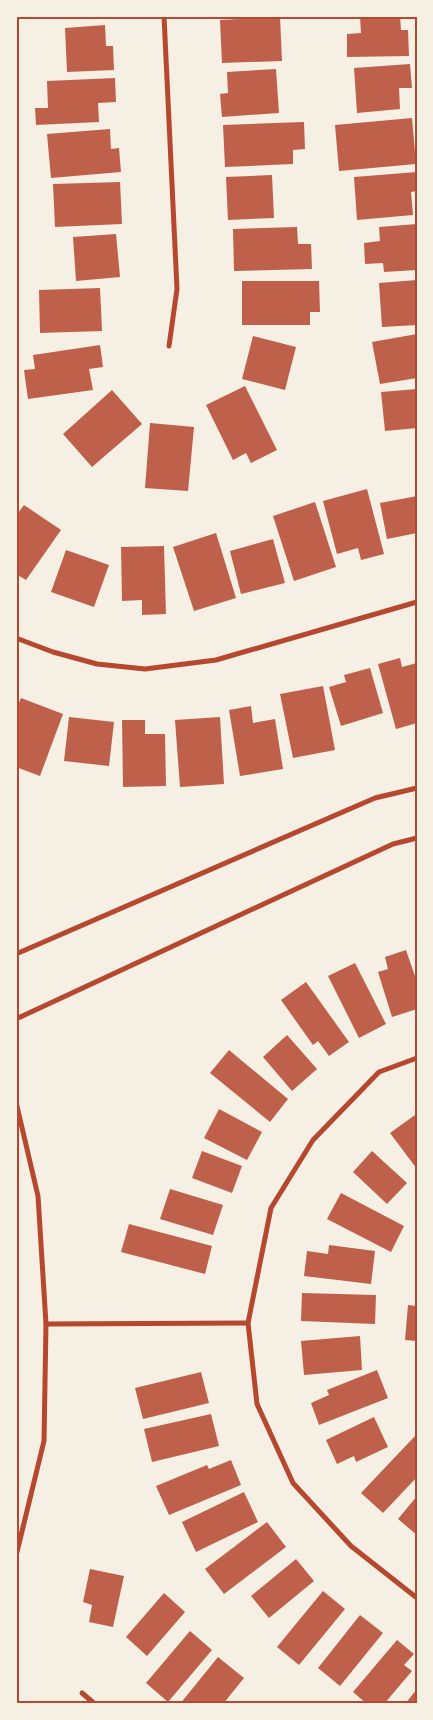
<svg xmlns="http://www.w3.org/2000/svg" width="433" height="1720" font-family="Mulish,sans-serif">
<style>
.building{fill:#bf614a}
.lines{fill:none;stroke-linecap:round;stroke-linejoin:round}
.minor{stroke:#b5482f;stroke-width:5}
.neatline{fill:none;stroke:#b5482f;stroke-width:2}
</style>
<rect width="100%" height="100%" fill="#f6efe4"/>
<g class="building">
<path d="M360 16H400L401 30H408L409 56 347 57V34L361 33Z"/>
<path d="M280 17 282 61 222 63 220 20Z"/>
<path d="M105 25 106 46H113L114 70 67 72 65 28Z"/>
<path d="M410 64 412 88H399L400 109 357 113 354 68Z"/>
<path d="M276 69 279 113 222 117 220 94 228 93 227 72Z"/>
<path d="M115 78 116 102 98 103 99 122 36 125 35 108H48L47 81Z"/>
<path d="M412 118 416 164 339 171 335 125Z"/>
<path d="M304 122 305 149 293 150V164L225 167 223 125Z"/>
<path d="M110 129 111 149 119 148 121 172 51 178 47 134Z"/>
<path d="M417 172V191L411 192 413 215 357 220 354 177Z"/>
<path d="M272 175 274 218 228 220 226 177Z"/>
<path d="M120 182 122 224 55 227 53 184Z"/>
<path d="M417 224V270L384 272 383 263 365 264 364 243 380 241 379 227Z"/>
<path d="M297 227 298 244H311L312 269 234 271 233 229Z"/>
<path d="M116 234 120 277 76 281 73 237Z"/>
<path d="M417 280V325L382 327 379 283Z"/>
<path d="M242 281H319L320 312H310V325H242Z"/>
<path d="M100 288 102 331 40 333 39 290Z"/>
<path d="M417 334V378L380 384 372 342Z"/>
<path d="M253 336 296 347 285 390 242 379Z"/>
<path d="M100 345 103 367 89 369 93 390 28 399 24 370 35 369 33 355Z"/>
<path d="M245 386 277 450 251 463 246 453 233 460 206 405Z"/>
<path d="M417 389V428L385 431 381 392Z"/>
<path d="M112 390 142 424 92 467 63 434Z"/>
<path d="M150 423 194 427 188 491 145 488Z"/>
<path d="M367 489 384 554 361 560 358 548 337 554 323 501Z"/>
<path d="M417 496V533L387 539 380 503Z"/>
<path d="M315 502 336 567 294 581 273 516Z"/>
<path d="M24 505 61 530 26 580 16 574V516Z"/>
<path d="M216 533 236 598 194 611 173 547Z"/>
<path d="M273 539 285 583 241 594 230 551Z"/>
<path d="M164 546 166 614 142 615V600L122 601 121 547Z"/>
<path d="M66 550 109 565 94 607 51 592Z"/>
<path d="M400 658 402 667 417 663V723L396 729 378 664Z"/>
<path d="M370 668 383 713 341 726 329 687 346 682 344 675Z"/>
<path d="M323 686 335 750 293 758 280 694Z"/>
<path d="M21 698 63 714 40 776 16 767V709Z"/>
<path d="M251 706 253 723 275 719 283 769 240 776 229 710Z"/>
<path d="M69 717 114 722 109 766 64 761Z"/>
<path d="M220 717 224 784 180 787 175 720Z"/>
<path d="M122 720H145V734H165L166 786 123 787Z"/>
<path d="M406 950 417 982V1009L392 1017 378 972 388 969 385 957Z"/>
<path d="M355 963 386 1024 359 1038 328 976Z"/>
<path d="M306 982 349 1042 329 1056 318 1041 313 1045 281 1000Z"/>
<path d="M287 1035 317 1069 292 1091 263 1057Z"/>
<path d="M229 1050 288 1099 270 1122 210 1073Z"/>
<path d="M219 1109 262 1132 247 1160 204 1138Z"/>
<path d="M415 1115 417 1117V1169L390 1133Z"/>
<path d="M202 1151 242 1166 232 1193 192 1178Z"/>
<path d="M372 1151 407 1183 387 1204 353 1172Z"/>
<path d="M170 1189 223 1205 213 1235 160 1219Z"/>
<path d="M341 1193 404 1226 391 1252 327 1219Z"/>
<path d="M129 1224 212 1246 205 1274 121 1252Z"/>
<path d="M329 1245 375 1251 371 1284 304 1276 307 1251 328 1254Z"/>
<path d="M302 1293 376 1295 375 1324 301 1321Z"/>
<path d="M408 1305 417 1306V1341L405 1340Z"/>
<path d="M360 1336 362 1370 304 1375 301 1341Z"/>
<path d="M377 1370 388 1398 319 1425 311 1403 329 1395 327 1390Z"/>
<path d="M201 1372 209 1403 143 1419 135 1388Z"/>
<path d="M211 1414 219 1446 152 1462 144 1429Z"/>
<path d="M374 1417 388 1447 356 1462 354 1456 337 1464 326 1440Z"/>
<path d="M415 1436 417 1438V1477L383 1513 361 1493Z"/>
<path d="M231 1460 241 1485 169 1515 156 1486 207 1465 209 1469Z"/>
<path d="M244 1492 258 1522 196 1552 182 1522Z"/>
<path d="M417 1496V1535L398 1519Z"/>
<path d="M267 1522 286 1547 224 1594 205 1569Z"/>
<path d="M296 1559 314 1581 269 1618 251 1596Z"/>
<path d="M90 1569 124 1576 113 1627 89 1622 92 1605 83 1602Z"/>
<path d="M323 1591 345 1609 299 1665 277 1647Z"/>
<path d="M164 1593 185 1612 147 1656 126 1637Z"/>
<path d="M360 1615 383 1633 340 1686 318 1668Z"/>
<path d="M190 1631 212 1650 168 1702 146 1683Z"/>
<path d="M397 1640 414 1654 404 1665 412 1671 384 1704H367L353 1692Z"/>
<path d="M218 1657 244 1678 223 1704H180Z"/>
<path d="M417 1689V1704H405Z"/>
</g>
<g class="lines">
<g class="minor">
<path d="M164 16 177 289 169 346"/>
<path d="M16 638 53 652 97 664 145 669 216 660 417 602"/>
<path d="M16 954 375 798 417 788"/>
<path d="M16 1019 393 844 417 838"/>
<path d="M417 1058 379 1072 313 1140 271 1208 248 1323 257 1404 293 1483 351 1546 417 1598"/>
<path d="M16 1102 38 1196 46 1324 44 1441 16 1556"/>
<path d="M46 1324 248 1323"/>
<path d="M82 1693 95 1704"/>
</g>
</g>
<rect width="433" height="1720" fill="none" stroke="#f6efe4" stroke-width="35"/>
<rect x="18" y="18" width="398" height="1684" class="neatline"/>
</svg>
